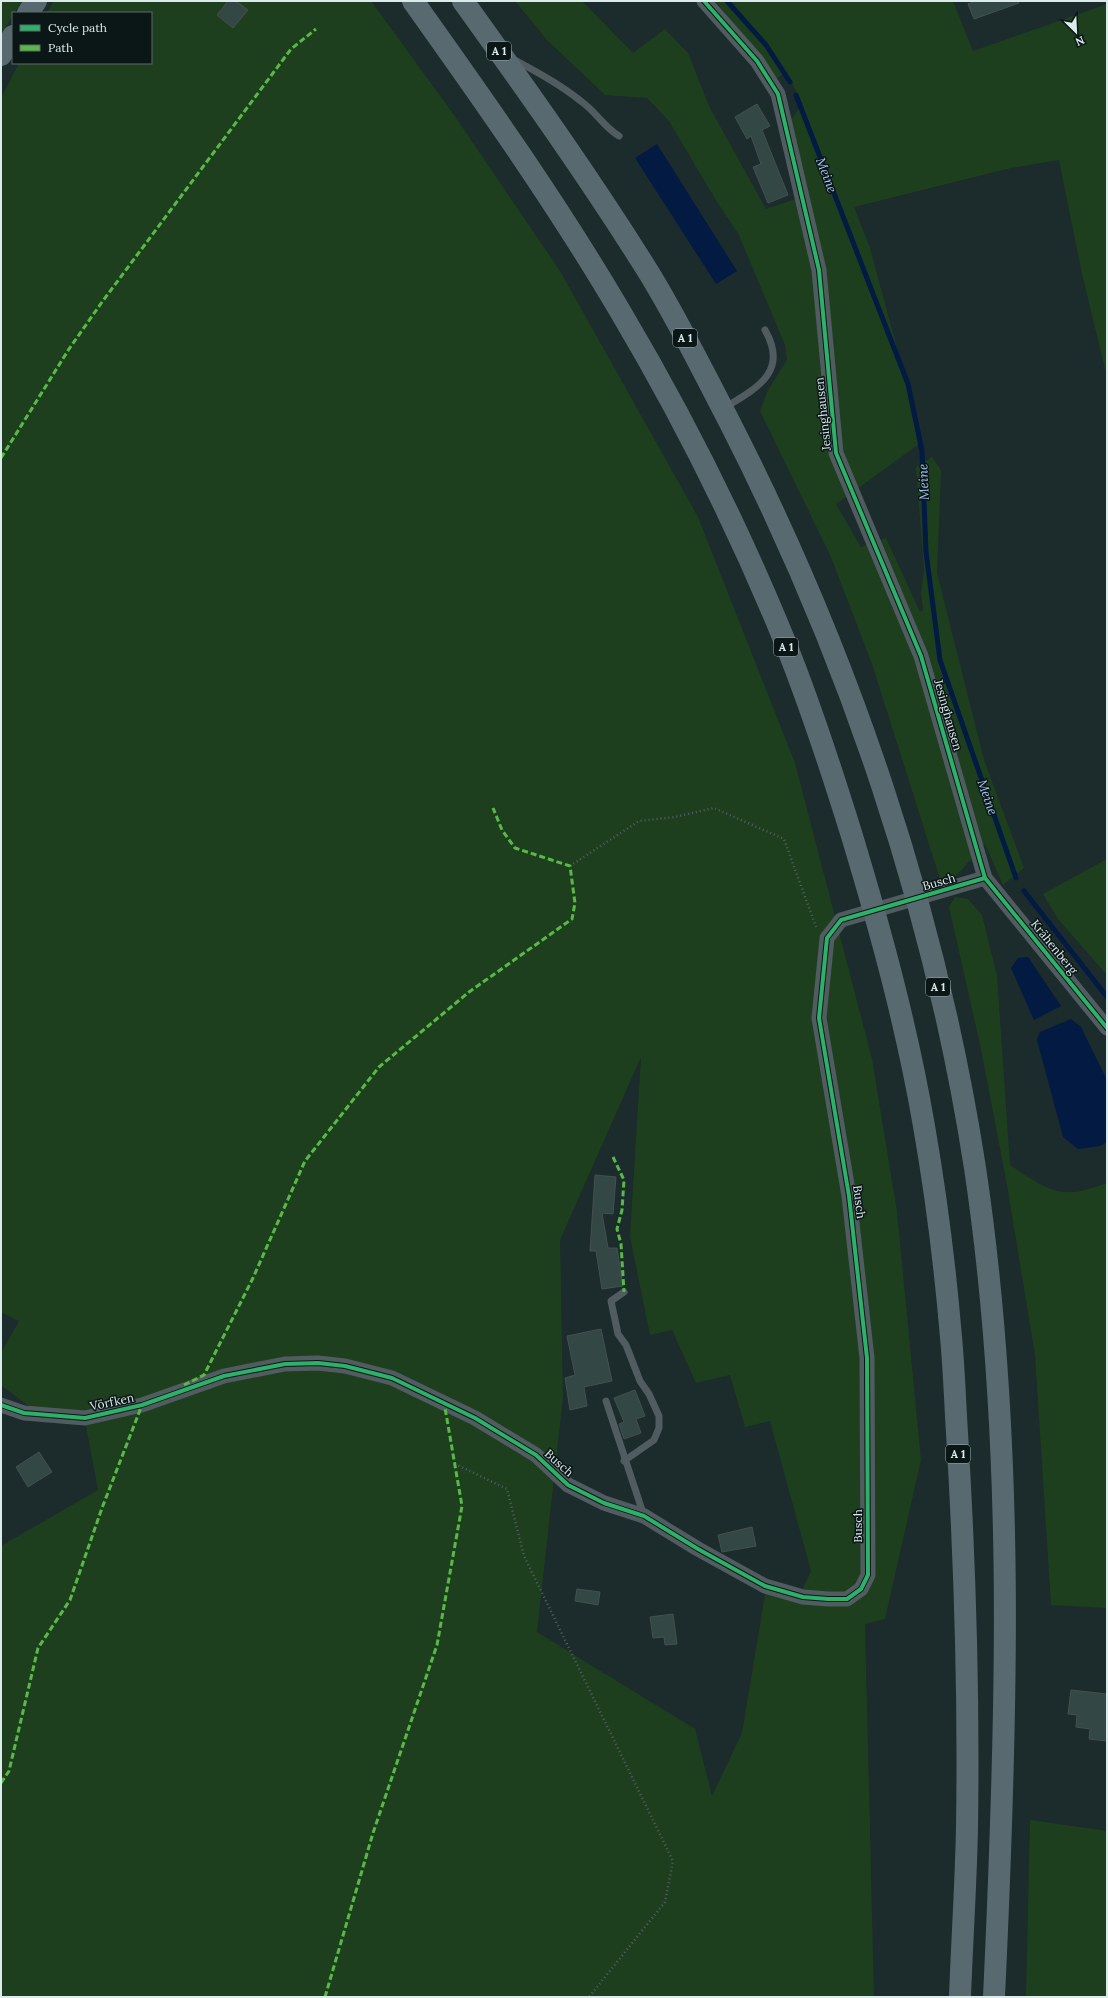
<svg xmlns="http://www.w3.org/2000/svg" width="1108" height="1998" font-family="Lora,serif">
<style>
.green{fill:#1d3f1e;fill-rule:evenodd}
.water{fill:#031a43}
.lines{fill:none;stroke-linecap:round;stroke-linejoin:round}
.stream{stroke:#031a43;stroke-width:5}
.building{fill:#334744;stroke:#44504f}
.path{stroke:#555f62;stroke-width:2.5;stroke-dasharray:1 3;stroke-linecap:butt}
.service{stroke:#505c5f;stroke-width:7}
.minor{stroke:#505c5f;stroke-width:15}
.motorway{stroke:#586970;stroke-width:22}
.quiet{stroke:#58b947;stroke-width:3;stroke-dasharray:6 3;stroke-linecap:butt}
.cycleway-casing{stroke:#0b1617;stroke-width:6}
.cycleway{stroke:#2db169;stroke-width:4}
.labels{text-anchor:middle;stroke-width:3;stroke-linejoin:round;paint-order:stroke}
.shield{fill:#0b1617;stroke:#9dabab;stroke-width:1}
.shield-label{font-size:11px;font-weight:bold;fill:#dbebeb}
.street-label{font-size:12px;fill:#dbebeb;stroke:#0b1617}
.water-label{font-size:13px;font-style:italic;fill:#a6c4f2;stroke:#0b1617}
</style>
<rect width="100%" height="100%" fill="#1c2b2c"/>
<g class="green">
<path d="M1 1H22L1 34Z"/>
<path d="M54 1H371L454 115 560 271 698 517 795 763 872 1059 897 1212 921 1460 885 1619 865 1624 874 1997H1V1546L98 1490 85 1421 27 1405 1 1385V1353L19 1321 1 1312V98L19 63H151V13H46ZM641 1057 630 1237 650 1335 672 1330 696 1383 730 1375 745 1427 770 1421 811 1571 800 1595 767 1583 742 1733 712 1796 695 1729 537 1632 563 1397 560 1240Z"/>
<path d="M515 1H582L633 53 665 29 688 53 709 106 766 209 799 198 789 123 802 104 787 72 777 78 715 1H953L973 51 1107 4V377L1082 274 1059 160 1011 168 854 207 870 248 922 442 836 504 861 547 886 538 920 612 923 610 921 593 924 570 916 467 932 457 941 470 937 573 984 760 1024 868 1003 885 985 844 955 877 940 879 872 664 831 557 760 411 768 390 787 360 785 345 738 233 717 202 669 121 647 98 605 95 547 40Z"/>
<path d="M1107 859V975L1058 919 1043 894Z"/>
<path d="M955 897 968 899 982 915 997 976 1010 1165C1026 1175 1044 1190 1064 1192 1078 1194 1094 1187 1107 1183V1608L1051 1605 1035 1355 1007 1185 981 1049 949 907Z"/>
<path d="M1030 1820 1107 1831V1997H1026Z"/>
</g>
<g class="water">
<path d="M657 144 737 271 716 284 635 158Z"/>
<path d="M1028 957 1061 1006 1034 1020 1011 968 1018 958Z"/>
<path d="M1071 1019 1081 1027 1107 1080V1142L1100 1146 1078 1149 1063 1137 1037 1040 1040 1032Z"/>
</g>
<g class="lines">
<g class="stream">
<path d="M727 1 766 45 790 82"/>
<path d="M796 95 908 384 922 451 926 552 940 660 1016 878"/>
<path d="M1024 891 1107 997"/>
</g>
</g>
<g class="building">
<path d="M228 1H236L248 10 233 28 217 15Z"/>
<path d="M976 1H1018L1019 3 974 19 968 4Z"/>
<path d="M757 104 770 126 762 130 788 195 768 203 753 167 761 164 751 136 747 139 735 117Z"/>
<path d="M595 1175 616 1177 613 1214 602 1213 608 1248H617L623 1286 602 1289 596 1251H590Z"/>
<path d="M601 1329 612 1381 584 1387 587 1406 570 1410 565 1378 575 1375 567 1336Z"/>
<path d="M635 1390 645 1416 636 1419 641 1433 624 1439 619 1424 624 1422 614 1398Z"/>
<path d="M39 1452 52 1472 28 1487 16 1467Z"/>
<path d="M752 1527 756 1546 722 1552 718 1535Z"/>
<path d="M577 1589 600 1592 598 1605 575 1601Z"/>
<path d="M673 1614 677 1644 665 1645 664 1637 653 1638 650 1617Z"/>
<path d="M1071 1690 1107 1694V1741L1089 1739 1090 1729 1076 1727 1077 1715 1068 1714Z"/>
</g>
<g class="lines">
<g class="path">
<path d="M570 866 639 821 675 817 714 808 784 839 816 927"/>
<path d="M455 1464 507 1489 524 1556 673 1861 665 1902 589 1997"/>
</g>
<g class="service">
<path d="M513 59C537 72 561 85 582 102 596 112 604 127 619 136"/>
<path d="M724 408C757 388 789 372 765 330"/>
<path d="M624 1292 611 1301 618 1334 626 1345 640 1381 649 1394 659 1416V1428L654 1440 624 1461"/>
<path d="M606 1401 644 1516"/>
</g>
<g class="minor">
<path d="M704 1 757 61 778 94 819 270 836 453 921 656 985 878 1107 1028"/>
<path d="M1 1405 24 1413 85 1418 142 1405 224 1376 285 1364 318 1363 345 1366 392 1378 475 1418 536 1455 568 1485 604 1503 644 1516 698 1549 765 1586 803 1597 828 1599H847L861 1589 868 1575 867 1358 849 1196 819 1018 827 938 841 920 985 878"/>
</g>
<g class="motorway">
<path d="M413 1C485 102 557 204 620 311 680 412 733 517 778 625 807 694 830 765 852 836 881 932 907 1027 924 1126 936 1195 945 1266 951 1337 954 1369 955 1401 957 1433 965 1564 969 1695 967 1827 966 1883 962 1940 960 1997"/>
<path d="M463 1C527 90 591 180 649 273 679 322 704 373 730 423 849 656 935 909 975 1168 1016 1442 1007 1721 994 1997"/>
<path d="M28 13 36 1"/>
<path d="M1 55 13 36"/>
</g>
<g class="quiet">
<path d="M1 458 69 349 102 302 291 49 316 29"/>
<path d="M613 1157 624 1180 622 1210 617 1229 621 1244 624 1292"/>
<path d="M184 1385 204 1375 253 1278 305 1161 379 1067 469 992 572 919 575 903 570 866 515 848 502 830 493 808"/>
<path d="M1 1783 9 1771 38 1648 70 1600 102 1508 142 1405 144 1404"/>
<path d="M325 1997 373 1833 437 1645 462 1506 444 1402"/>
</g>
<defs>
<g id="cycleway">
<path d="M704 1 757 61 778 94 819 270 836 453 921 656 985 878 1107 1028"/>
<path d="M1 1405 24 1413 85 1418 142 1405 224 1376 285 1364 318 1363 345 1366 392 1378 475 1418 536 1455 568 1485 604 1503 644 1516 698 1549 765 1586 803 1597 828 1599H847L861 1589 868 1575 867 1358 849 1196 819 1018 827 938 841 920 985 878"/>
</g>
</defs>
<use href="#cycleway" class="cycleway-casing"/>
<use href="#cycleway" class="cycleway"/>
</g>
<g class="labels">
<g class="shield">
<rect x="487" y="42" width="24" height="18" rx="3"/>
<rect x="673" y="329" width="24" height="18" rx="3"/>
<rect x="774" y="638" width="24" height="18" rx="3"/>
<rect x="926" y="978" width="24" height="18" rx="3"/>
<rect x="946" y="1445" width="24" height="18" rx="3"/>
</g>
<g class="shield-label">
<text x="499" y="55">A 1</text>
<text x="685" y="342">A 1</text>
<text x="786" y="651">A 1</text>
<text x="938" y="991">A 1</text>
<text x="958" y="1458">A 1</text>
</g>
<g class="street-label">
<text transform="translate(823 414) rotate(-96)" y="4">Jesinghausen</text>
<text transform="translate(948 715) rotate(74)" y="4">Jesinghausen</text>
<text transform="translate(939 882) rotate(-16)" y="4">Busch</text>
<text transform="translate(1054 947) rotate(51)" y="4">Krähenberg</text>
<text transform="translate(859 1202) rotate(83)" y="4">Busch</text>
<text transform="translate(112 1402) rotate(-12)" y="4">Vörfken</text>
<text transform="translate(559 1463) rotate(42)" y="4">Busch</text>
<text transform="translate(858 1526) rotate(-90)" y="4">Busch</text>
</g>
<g class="water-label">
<text transform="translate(827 175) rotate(69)" y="5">Meine</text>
<text transform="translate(923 482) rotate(-92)" y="5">Meine</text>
<text transform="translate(988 797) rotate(71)" y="5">Meine</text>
</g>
</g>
<rect width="1108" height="1998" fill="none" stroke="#dbebeb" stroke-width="4"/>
<rect x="12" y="12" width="140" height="52" fill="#0b1617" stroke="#5e6b6c"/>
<rect x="20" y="25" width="20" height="6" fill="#2db169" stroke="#5e6b6c"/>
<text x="48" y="32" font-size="12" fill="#dbebeb">Cycle path</text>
<rect x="20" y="45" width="20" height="6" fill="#58b947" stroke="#5e6b6c"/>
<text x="48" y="52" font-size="12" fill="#dbebeb">Path</text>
<g transform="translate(1076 32) rotate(156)" stroke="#0b1617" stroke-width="3" paint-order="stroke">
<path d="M0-3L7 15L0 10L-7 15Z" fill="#dbebeb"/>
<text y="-6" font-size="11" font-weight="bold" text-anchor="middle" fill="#dbebeb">N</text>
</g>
</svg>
